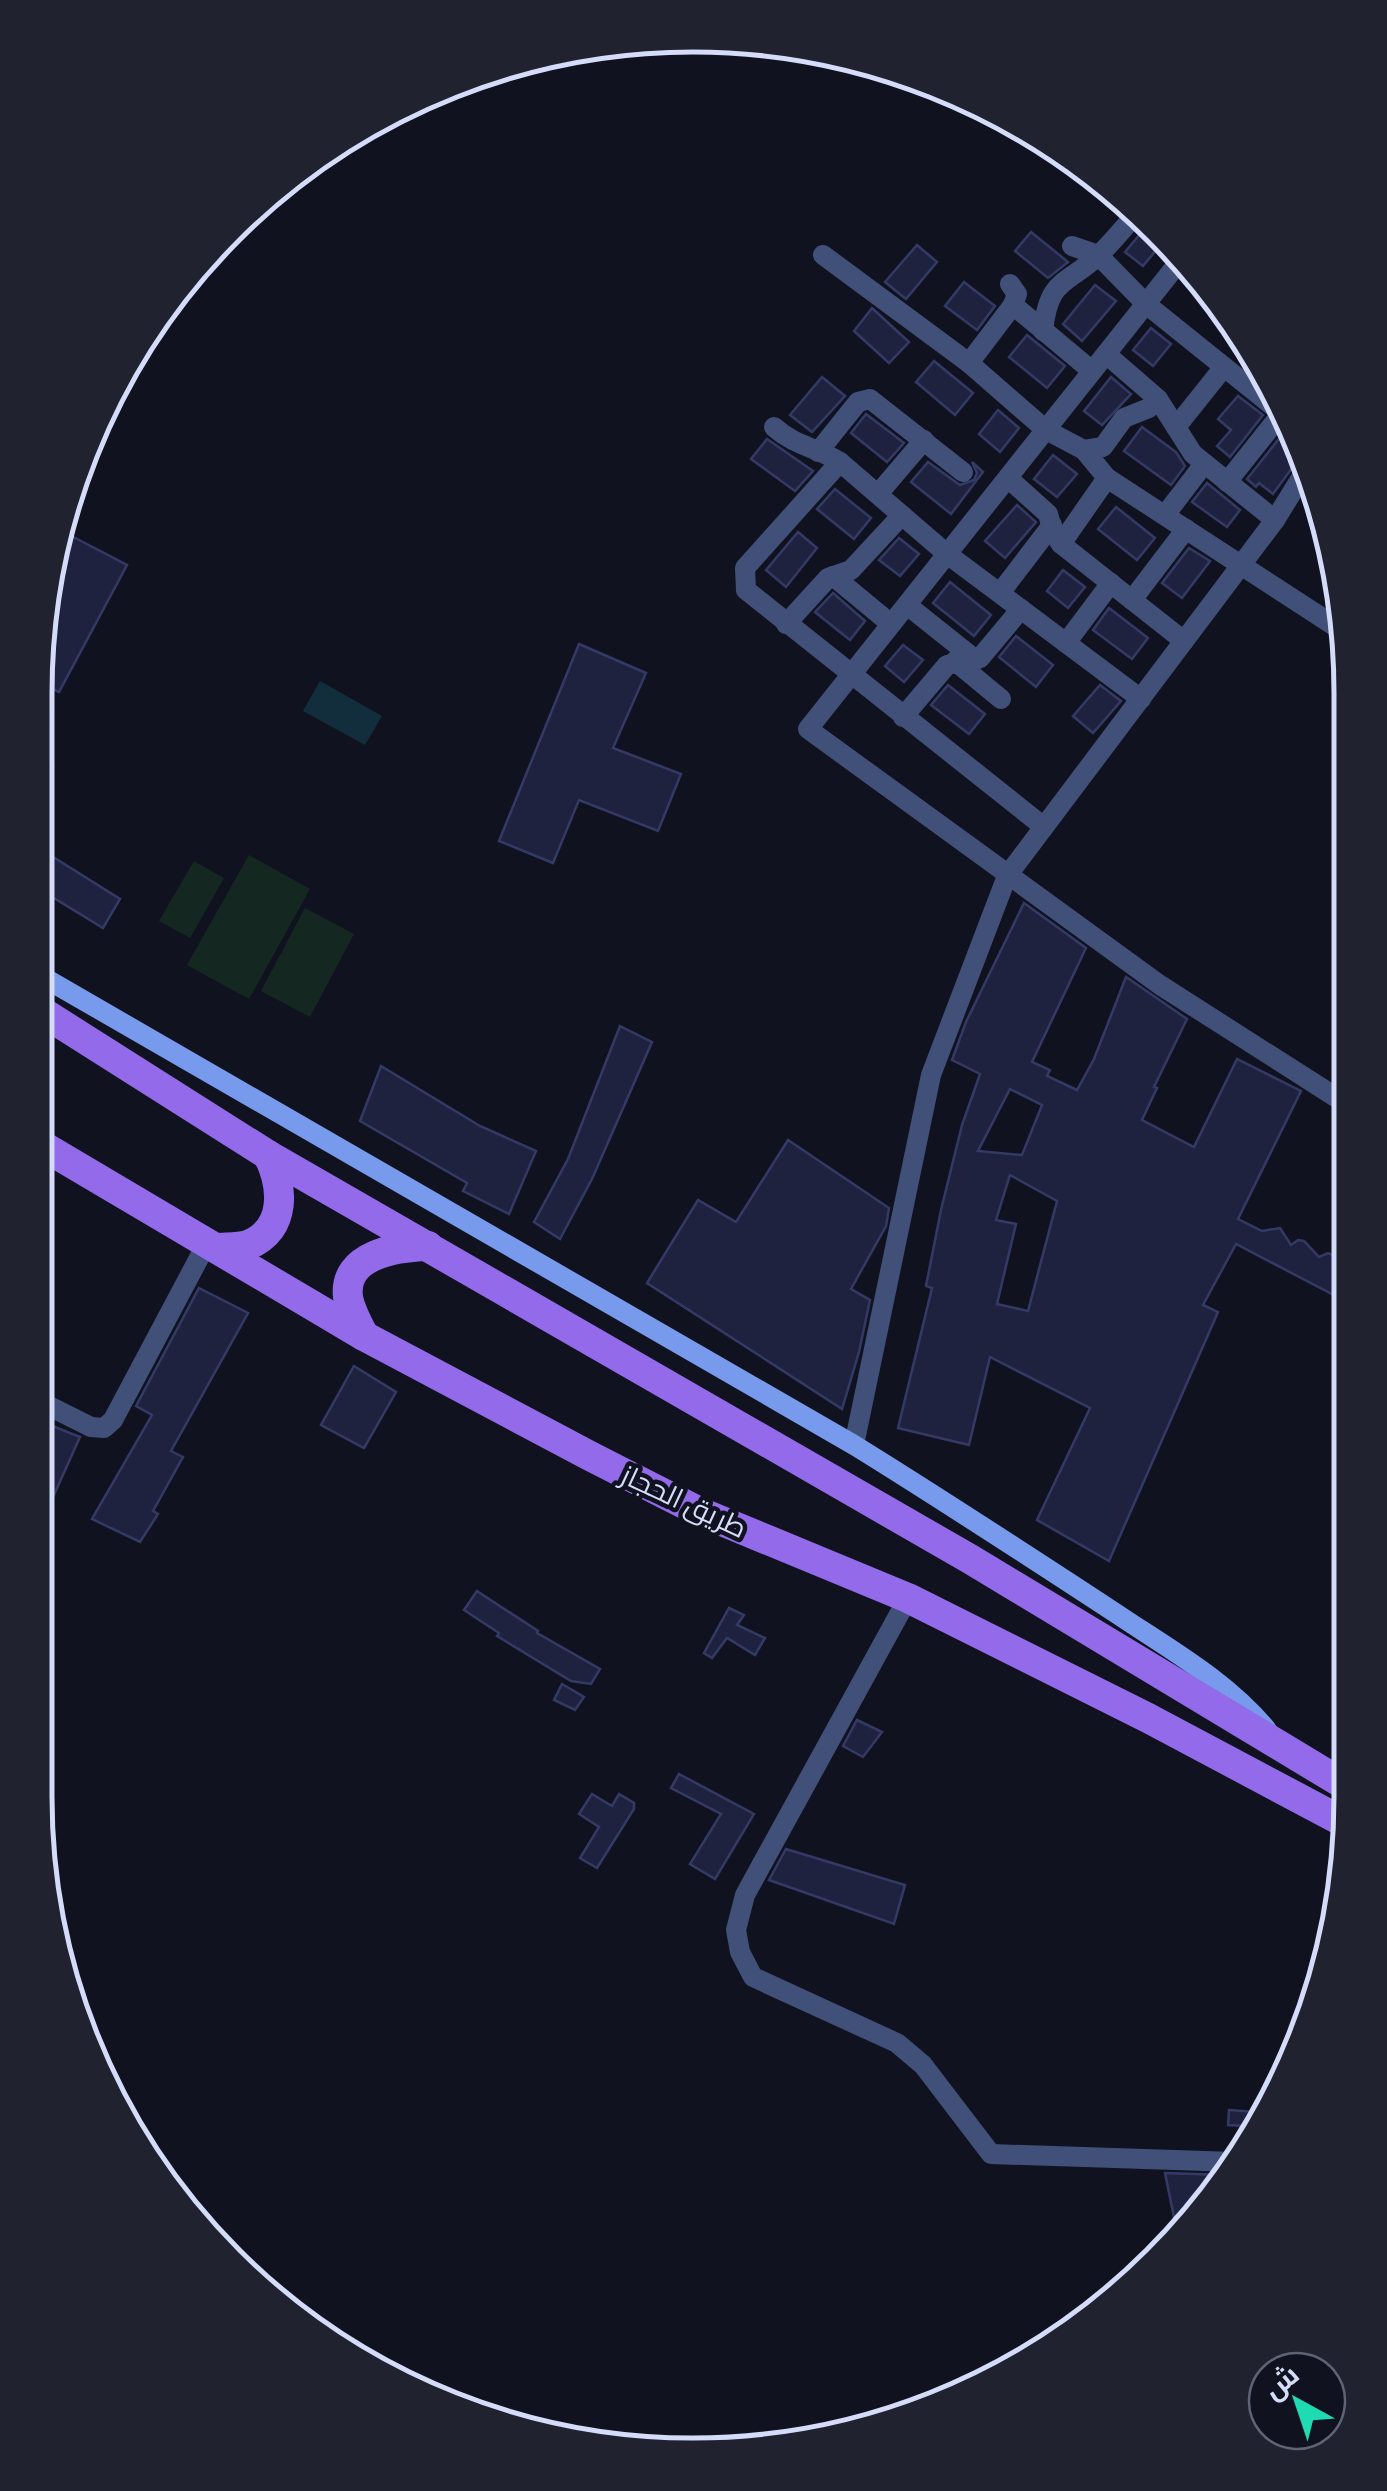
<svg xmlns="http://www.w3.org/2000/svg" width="1387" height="2491" font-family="'PT Sans Narrow',Cairo,sans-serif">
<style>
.green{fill:#142821}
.water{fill:#122e3c}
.building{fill:#1e223e;stroke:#343a66;stroke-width:2.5;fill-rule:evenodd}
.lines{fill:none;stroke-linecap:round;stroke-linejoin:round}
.minor{stroke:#415078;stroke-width:20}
.secondary{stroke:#789aec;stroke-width:20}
.primary{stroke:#926aea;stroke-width:30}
.labels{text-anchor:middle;stroke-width:9;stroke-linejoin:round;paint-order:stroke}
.street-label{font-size:28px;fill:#d4dcf9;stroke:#10121f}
.rim{fill:none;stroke:#d4dcf9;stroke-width:5}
</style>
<rect width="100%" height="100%" fill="#10121f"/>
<g class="green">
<path d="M249 855 310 889 249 999 187 965Z"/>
<path d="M194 861 224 878 190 938 159 921Z"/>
<path d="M305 908 354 934 310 1017 261 991Z"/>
</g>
<path class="water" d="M320 681 382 716 365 745 303 711Z"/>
<g class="building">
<path d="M1151 221 1167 237 1143 266 1125 252Z"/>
<path d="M1031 232 1068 262 1048 278 1015 251Z"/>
<path d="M917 245 937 262 906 299 885 282Z"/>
<path d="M964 282 995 306 977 330 945 306Z"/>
<path d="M1095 285 1116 301 1082 341 1063 324Z"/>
<path d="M872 308 909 342 889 363 854 331Z"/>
<path d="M1151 328 1171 344 1153 366 1133 350Z"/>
<path d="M1027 335 1065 366 1047 388 1009 357Z"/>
<path d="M934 361 973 393 955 415 916 382Z"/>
<path d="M822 377 845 396 812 432 790 415Z"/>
<path d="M1111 377 1131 394 1102 425 1084 411Z"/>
<path d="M1238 396 1263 415 1230 457 1217 446 1231 430 1218 419Z"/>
<path d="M998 410 1019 428 1000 452 979 434Z"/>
<path d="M866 414 904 443 887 462 851 433Z"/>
<path d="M1142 427 1176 452 1185 466 1171 485 1124 451Z"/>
<path d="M1286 430 1295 437 1303 453 1273 494 1259 483 1256 487 1247 479Z"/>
<path d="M767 439 813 471 795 491 751 459Z"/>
<path d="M1053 455 1077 474 1057 497 1034 479Z"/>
<path d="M928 462 960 485 974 480 977 473 972 462 983 472 951 514 911 482Z"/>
<path d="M1207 483 1240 510 1227 527 1192 502Z"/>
<path d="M835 489 871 518 854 539 817 509Z"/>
<path d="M1017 505 1036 522 1005 558 985 541Z"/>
<path d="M1116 507 1155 538 1137 560 1098 529Z"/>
<path d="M60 530 127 565 59 692 36 680V651Z"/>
<path d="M798 532 817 548 786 587 766 570Z"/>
<path d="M899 538 919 554 900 576 879 560Z"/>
<path d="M1189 548 1210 561 1182 598 1162 583Z"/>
<path d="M1063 570 1085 587 1068 608 1047 591Z"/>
<path d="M950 582 991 615 974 636 933 603Z"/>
<path d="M833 593 865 621 850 640 815 612Z"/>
<path d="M1109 608 1148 638 1132 659 1093 630Z"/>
<path d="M1016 636 1053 665 1036 687 999 657Z"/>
<path d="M579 644 646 673 613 748 681 774 658 831 579 800 553 863 499 841Z"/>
<path d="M903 645 923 660 904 682 885 666Z"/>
<path d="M948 685 985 714 969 734 931 705Z"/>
<path d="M1100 685 1121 701 1093 733 1073 716Z"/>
<path d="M50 855 120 899 103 928 36 887V881Z"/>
<path d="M1024 903 1086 948 1032 1062 1050 1070 1047 1076 1077 1090 1094 1059 1126 977 1187 1019 1154 1087 1157 1088 1142 1120 1194 1147 1237 1059 1301 1091 1238 1219 1262 1231 1280 1228 1291 1245 1298 1240 1304 1241 1319 1257 1328 1253 1349 1262V1303L1236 1244 1203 1305 1218 1312 1109 1561 1037 1520 1090 1408 990 1357 969 1445 898 1428 932 1288 926 1286 941 1210 962 1125 980 1074 952 1060 966 1022ZM1010 1089 1042 1105 1022 1155 978 1151ZM1010 1175 1057 1201 1028 1311 997 1304 1016 1224 996 1220Z"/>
<path d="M620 1026 652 1042 592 1179 560 1239 534 1222 568 1159Z"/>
<path d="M381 1066 480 1126 536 1151 509 1214 463 1191 467 1183 360 1121Z"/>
<path d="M788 1140 889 1208 886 1226 851 1289 870 1300 859 1352 842 1409 647 1283 698 1200 736 1222Z"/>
<path d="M199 1288 248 1313 171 1451 183 1457 153 1511 158 1514 140 1542 92 1519 152 1415 136 1406Z"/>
<path d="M354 1366 396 1392 364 1448 321 1425Z"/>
<path d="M35 1419 80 1437 53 1497 35 1489Z"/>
<path d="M477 1591 538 1631 537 1633 600 1669 591 1684 571 1681 497 1636 499 1633 464 1610Z"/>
<path d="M729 1608 744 1615 737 1625 765 1638 755 1655 727 1638 712 1658 704 1653Z"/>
<path d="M562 1684 584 1697 575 1710 554 1700Z"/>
<path d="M857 1720 882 1732 863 1757 843 1746Z"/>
<path d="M679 1774 754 1814 715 1879 690 1864 721 1814 671 1788Z"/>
<path d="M592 1794 612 1806 619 1794 634 1803V1809L597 1868 580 1858 599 1827 579 1814Z"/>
<path d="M786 1849 905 1885 894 1924 769 1880Z"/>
<path d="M1229 2110 1270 2113 1264 2127 1228 2125Z"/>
<path d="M1165 2173 1224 2175 1177 2232Z"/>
</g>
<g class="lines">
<g class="minor">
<path d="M1072 246 1098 255 1146 304 1284 415"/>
<path d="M823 255 969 363 1046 430 1084 450 1107 478 1347 634"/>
<path d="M1183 257 808 729 1160 985 1348 1105"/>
<path d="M1010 284 1017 294 1013 305 1092 371"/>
<path d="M1043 331C1049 276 1067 286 1101 253 1114 240 1126 225 1138 212"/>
<path d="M1106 354 1158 399 1193 454 1275 520"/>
<path d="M969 363 1013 305"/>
<path d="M774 427C796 447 817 447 840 462L947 554 1141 699"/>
<path d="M1176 427 1224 367"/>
<path d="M1084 450 1103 447 1124 418 1149 408 1158 399"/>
<path d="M818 452 858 402 870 399 963 472"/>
<path d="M840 462 745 568 746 590 1044 827"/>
<path d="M1008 478 1048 514 1053 532 1061 544 1184 641"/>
<path d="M1227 482 1282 413"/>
<path d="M878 494 924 440"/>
<path d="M1165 515 1204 464"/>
<path d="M1061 544 1107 478"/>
<path d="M833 576 891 624"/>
<path d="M1000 593 1052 525"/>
<path d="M1132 600 1186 529"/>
<path d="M907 605 976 660"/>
<path d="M786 624 828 578 851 570 902 515"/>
<path d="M1066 643 1111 583"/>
<path d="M955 661 1001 699"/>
<path d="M903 717 947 665 980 658 1021 609"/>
<path d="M35 1399 91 1427 104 1428 113 1420 207 1243"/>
<path d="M854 1445 931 1075 1007 876 1275 520 1309 465"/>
<path d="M908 1598 745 1895 736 1930 740 1952 753 1977 897 2043 923 2065 991 2154 1235 2162"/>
</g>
<path class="secondary" d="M36 973 854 1445C943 1500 1030 1557 1117 1614 1169 1649 1227 1681 1267 1730"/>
<g class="primary">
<path d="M36 1008 268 1155 970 1559 1350 1788"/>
<path d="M36 1142 364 1336 590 1456 700 1512 908 1598 1148 1718 1351 1826"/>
<path d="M216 1248C225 1247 239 1248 248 1245 288 1229 283 1185 268 1155"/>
<path d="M364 1336C358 1324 350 1310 348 1297 343 1254 397 1247 428 1246"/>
</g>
</g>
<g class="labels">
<g class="street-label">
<text transform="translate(684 1501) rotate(25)" y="10">طريق الحجاز</text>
</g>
</g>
<path d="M0 0H1387V2491H0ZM693 52H693A641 641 0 0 1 1334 693V1797A641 641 0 0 1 693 2438H693A641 641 0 0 1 52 1797V693A641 641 0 0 1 693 52Z" fill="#202230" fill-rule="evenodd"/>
<path class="rim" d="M693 52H693A641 641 0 0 1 1334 693V1797A641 641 0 0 1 693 2438H693A641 641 0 0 1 52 1797V693A641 641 0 0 1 693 52Z"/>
<g transform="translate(1297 2401) rotate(320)"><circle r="48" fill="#10121f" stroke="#5e6376" stroke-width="2.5"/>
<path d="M0-8L18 38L0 25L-18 38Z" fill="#1edbb2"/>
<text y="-15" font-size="28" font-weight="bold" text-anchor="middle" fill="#d4dcf9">ش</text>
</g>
</svg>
